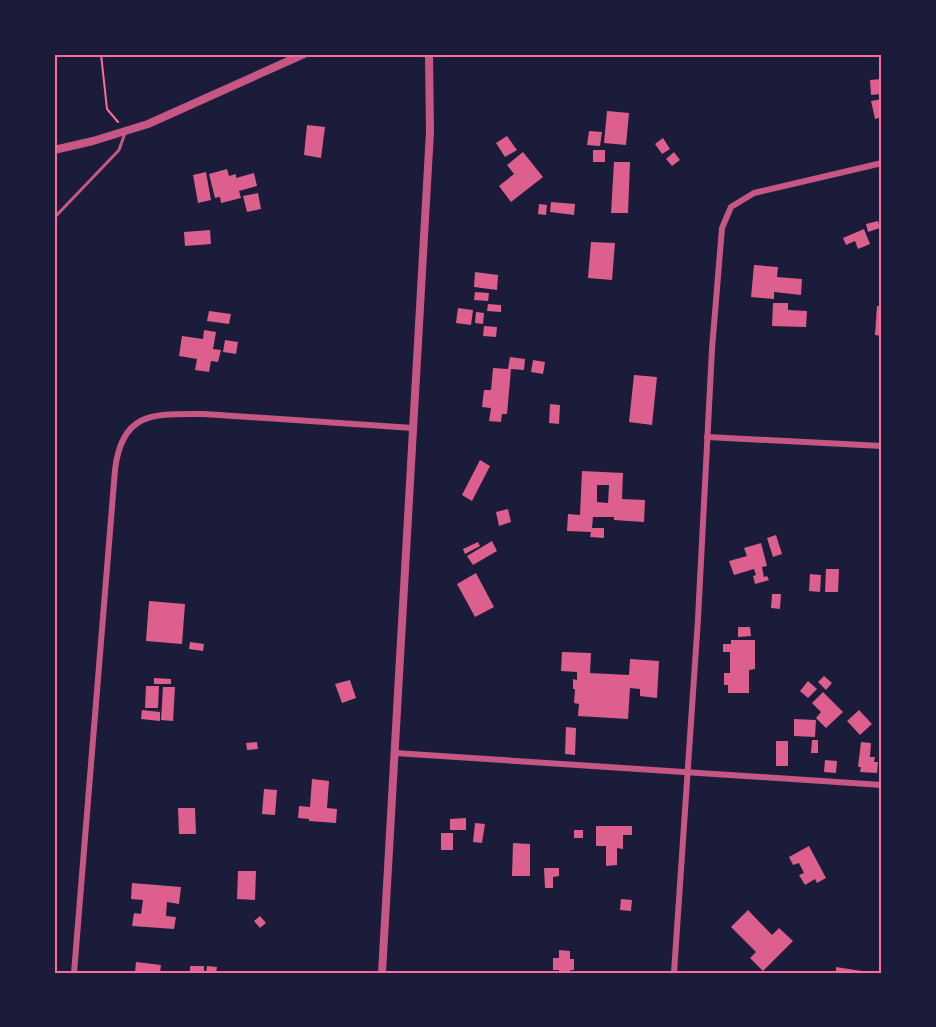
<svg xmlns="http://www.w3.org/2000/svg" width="936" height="1027" font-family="'Space Grotesk',sans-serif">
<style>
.building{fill:#dd5f8e;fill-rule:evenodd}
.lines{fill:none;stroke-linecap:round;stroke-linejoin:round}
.path{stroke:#ff6b9d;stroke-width:2}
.service{stroke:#c65784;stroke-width:3}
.minor{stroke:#c65784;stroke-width:6}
.tertiary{stroke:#c65784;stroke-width:8}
.neatline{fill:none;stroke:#ff6b9d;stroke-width:2}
</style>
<rect width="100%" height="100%" fill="#1b1b3a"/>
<g class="building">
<path d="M881 79 882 94 871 95 870 80Z"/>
<path d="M882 99V117L875 119 871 101Z"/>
<path d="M607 111 629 113 626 145 604 143Z"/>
<path d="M307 125 325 127 321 158 304 155Z"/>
<path d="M589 131 602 132 600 146 587 145Z"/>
<path d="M507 136 517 150 505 157 496 143Z"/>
<path d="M663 138 670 149 662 154 655 144Z"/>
<rect x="593" y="150" width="12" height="12"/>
<path d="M523 152 543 177 511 202 499 186 514 174 507 165Z"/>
<path d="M674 152 680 160 672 166 666 159Z"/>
<path d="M614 162H630L628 213H611Z"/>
<path d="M227 169 229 176 236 174V178L254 173 257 186 239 191 241 198 221 203 220 197 215 198 209 174Z"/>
<path d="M206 172 211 200 198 203 193 175Z"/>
<path d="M258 193 261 209 247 212 243 196Z"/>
<path d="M551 202 575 204 574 215 550 212Z"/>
<path d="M539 204 547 205 546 215 538 214Z"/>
<path d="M878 221 880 228 868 232 866 224Z"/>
<path d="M864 229 870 244 858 249 855 241 846 245 843 238Z"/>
<path d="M210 230 211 244 185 246 184 232Z"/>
<path d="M591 242 615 243 612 280 588 278Z"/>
<path d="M754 265 778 267 777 277 802 279 801 295 774 292V299L751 297Z"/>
<path d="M475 272 498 275 497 290 474 287Z"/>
<path d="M475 292 489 293 488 301 474 300Z"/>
<path d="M773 303H788V310L807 311 806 327 772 326Z"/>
<path d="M488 304 501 305V312L487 311Z"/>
<path d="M877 306H882V336L875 335Z"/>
<path d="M458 308 473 310 471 325 456 323Z"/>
<path d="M209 311 231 314 229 324 207 321Z"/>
<path d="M476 312 484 313 483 324 475 323Z"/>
<path d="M484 326 497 327 496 337 483 336Z"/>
<path d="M204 330 216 332 213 349 221 350 218 362 211 361 209 372 195 370 197 359 179 356 182 336 203 339Z"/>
<path d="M225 340 238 342 236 354 223 352Z"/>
<path d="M510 357 525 359 524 370 511 369 507 414H502L501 422 489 421 491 408 482 407 484 390H491L493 368 508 369Z"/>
<path d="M533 360 545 362 543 374 531 372Z"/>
<path d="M634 375 657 377 652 425 629 422Z"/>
<path d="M550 404 560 405 559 424 549 423Z"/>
<path d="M480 460 490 466 472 501 462 495Z"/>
<path d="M582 471 623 473 622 499 645 500 644 522 614 520V517H593L592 528H604V538L590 537 591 532 567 531 568 514 580 515ZM597 485H609L608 503 597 502Z"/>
<path d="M508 509 511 522 499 526 496 512Z"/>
<path d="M776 535 782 554 773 557 767 538Z"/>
<path d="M492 541 497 551 473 565 467 556Z"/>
<path d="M478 542 480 546 465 554 463 549Z"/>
<path d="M761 543 767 566 762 567 764 577 767 576 769 580 755 584 753 576 756 575 754 569 734 575 729 561 747 556 744 548Z"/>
<path d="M826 569H839L838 592H825Z"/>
<path d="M476 573 494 607 475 617 457 584Z"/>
<path d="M810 574 821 575 820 592 809 591Z"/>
<path d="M772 594H781L780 609 771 608Z"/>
<path d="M149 601 185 604 182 644 146 641Z"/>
<path d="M738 627H750L751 636 738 637Z"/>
<path d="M731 640H755V669L749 670V693H728V685H724V673H730V652H723V644H731Z"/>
<path d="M190 642 204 644 203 651 189 649Z"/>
<path d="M562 652 591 653 590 673 629 675 630 659 659 661 657 698 640 696V689L630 688 628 719 578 716 579 704 574 703 575 689H573V679L577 680V672L561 671Z"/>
<path d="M824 676 832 683 826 690 818 682Z"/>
<path d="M154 678 171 679V684H154Z"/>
<path d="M350 680 356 698 342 703 335 684Z"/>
<path d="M808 681 817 689 808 698 800 691Z"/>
<path d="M146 686H159L158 708H145Z"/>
<path d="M163 687H175L173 721 161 720Z"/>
<path d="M823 692 843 712 826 728 816 718 821 712 812 703Z"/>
<path d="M142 710 160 712V721L141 719Z"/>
<path d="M859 710 872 724 860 735 847 721Z"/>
<path d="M794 719 816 720 815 737 794 736Z"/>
<path d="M566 727 576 728 575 755 565 754Z"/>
<path d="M812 740H818V753H811Z"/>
<rect x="776" y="741" width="12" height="25"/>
<path d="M257 742 258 749 247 750 246 743Z"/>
<path d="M861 742 871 743 870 757H875L874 762H878L877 773 860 772 861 767H858Z"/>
<path d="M825 760 837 761 836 773 824 772Z"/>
<path d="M312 779 329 781 327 808 337 809 336 823 309 821V819L298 818 299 806 310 807Z"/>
<path d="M264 789 277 790 275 815 262 814Z"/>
<path d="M178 808H195L196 834H179Z"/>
<path d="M466 818V830H450V819Z"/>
<path d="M475 823 485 824 482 843 473 842Z"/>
<path d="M596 826H632V835H623V849L617 848V865L606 866V846H596Z"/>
<rect x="574" y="830" width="9" height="8"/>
<rect x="441" y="833" width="12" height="17"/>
<path d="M513 843 530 844V876H512Z"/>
<path d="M809 846 826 878 817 883 815 879 805 885 799 875 804 873 799 863 793 865 789 857Z"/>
<path d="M544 868H559V876L553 877V888H545Z"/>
<path d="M238 871H256L255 900 237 899Z"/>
<path d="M132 883 181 887 179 904 167 902 166 916 176 917 174 929 132 926 134 913 141 914 143 900 131 899Z"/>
<path d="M621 899 632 900 631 911 620 910Z"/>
<path d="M748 910 772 935 779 928 793 941 763 971 750 958 756 952 731 927Z"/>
<path d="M260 916 266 923 260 928 254 921Z"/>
<path d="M559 950 570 951V959H574V970H570V973H559V970H553V958H559Z"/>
<path d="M136 962 161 965 160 973 144 971V973H135Z"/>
<rect x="190" y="966" width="14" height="7"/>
<path d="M207 966 217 967 216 973H206Z"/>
<path d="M836 967 862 971V973H836Z"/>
</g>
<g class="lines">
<path class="path" d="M101 54 107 109 118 122"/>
<path class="service" d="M54 218 119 150 125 133"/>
<g class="minor">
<path d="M707 437 882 446"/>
<path d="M395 753 882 785"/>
<path d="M74 973 115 470C122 410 155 414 204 414L413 428"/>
<path d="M674 973 698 619 712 349 722 228 731 207 754 193 882 163"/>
</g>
<g class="tertiary">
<path d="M54 150 93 141 148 124 304 54"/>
<path d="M382 973 430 132 429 54"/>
</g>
</g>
<rect width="936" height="1027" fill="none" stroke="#1b1b3a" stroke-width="111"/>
<rect x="56" y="56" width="824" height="916" class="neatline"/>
</svg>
